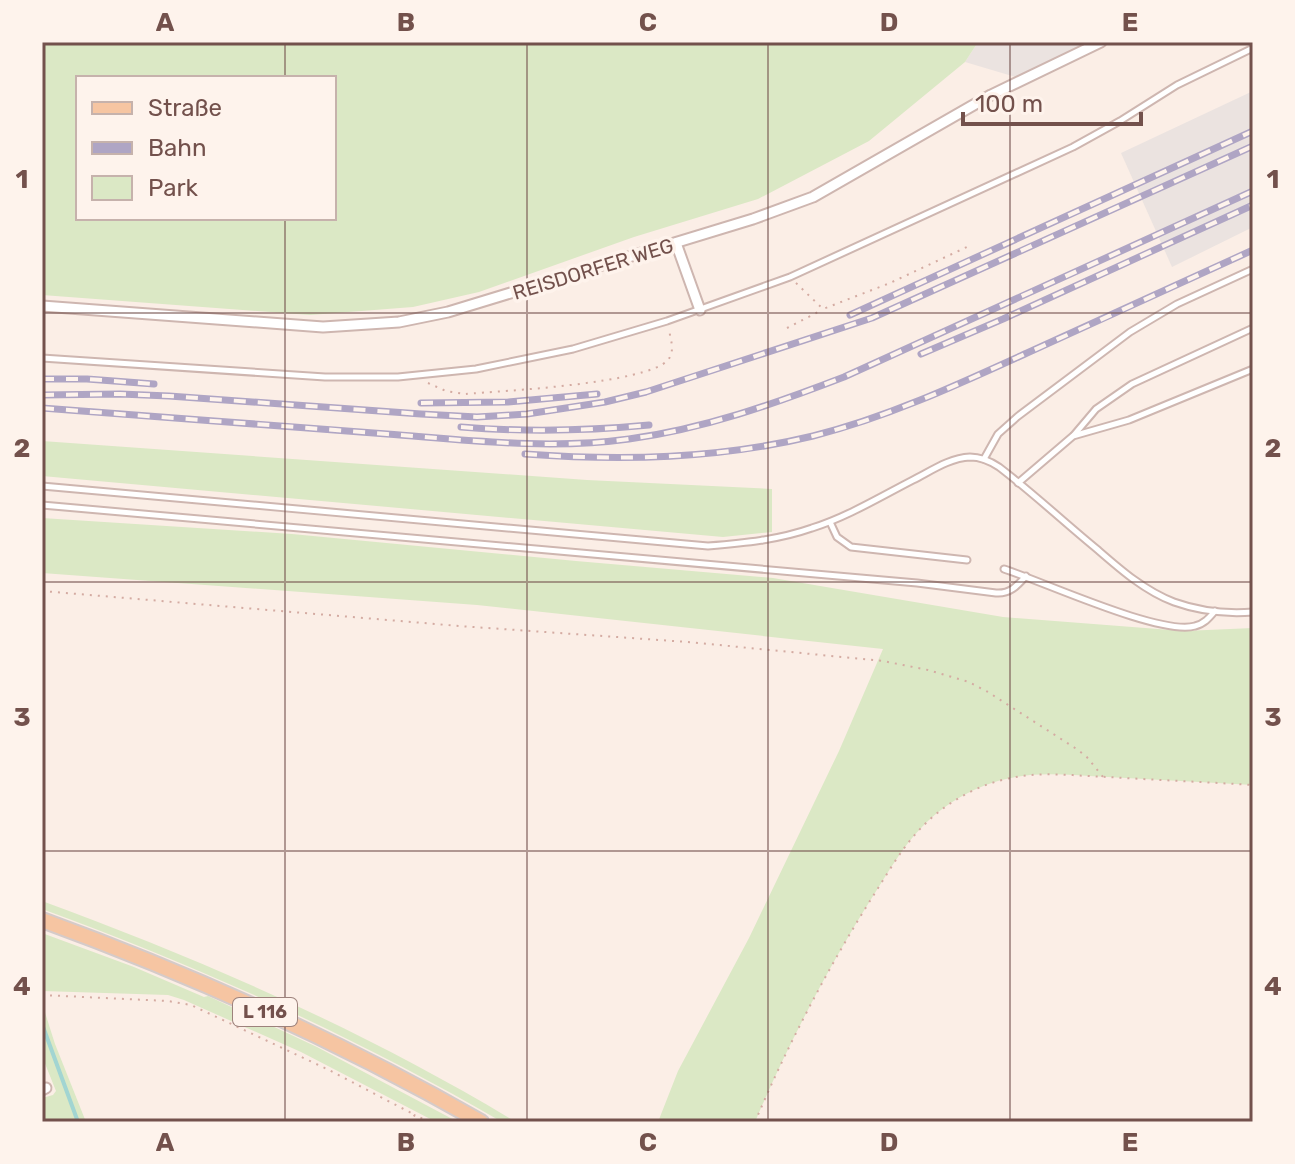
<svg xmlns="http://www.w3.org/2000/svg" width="1295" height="1164" font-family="Rubik,sans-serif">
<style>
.industrial{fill:#ebe3e0}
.green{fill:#dbe8c5;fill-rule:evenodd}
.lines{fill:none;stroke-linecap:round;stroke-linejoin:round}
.stream{stroke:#a2d5d2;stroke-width:4}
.service-casing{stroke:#ceb6b0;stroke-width:9}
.minor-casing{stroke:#ceb6b0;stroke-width:13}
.primary-casing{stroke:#d5cbc9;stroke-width:18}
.path{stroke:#d4aba2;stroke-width:2;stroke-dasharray:2 6;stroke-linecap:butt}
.service{stroke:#fff;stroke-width:5}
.minor{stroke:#fff;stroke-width:9}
.primary{stroke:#f6c5a2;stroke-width:14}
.rail-casing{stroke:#afa5c4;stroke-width:7}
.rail{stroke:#fef3ec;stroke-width:4;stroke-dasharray:12;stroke-linecap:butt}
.grid{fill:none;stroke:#73514c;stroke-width:2;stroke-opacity:0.55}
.labels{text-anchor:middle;stroke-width:7;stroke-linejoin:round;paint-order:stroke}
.shield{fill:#fef3ec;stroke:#9d827c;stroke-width:2}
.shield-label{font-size:18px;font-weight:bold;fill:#73514c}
.street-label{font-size:20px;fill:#73514c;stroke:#fef3ec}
.neatline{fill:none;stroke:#73514c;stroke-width:3}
.grid-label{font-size:26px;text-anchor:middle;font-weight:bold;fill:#73514c}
</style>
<rect width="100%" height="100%" fill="#fbeee6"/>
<g class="industrial">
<path d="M978 42H1101L1022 79 965 62Z"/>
<path d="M1253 91V227L1172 267 1121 153Z"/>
</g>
<g class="green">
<path d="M42 42H978L965 62 869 141 758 199 634 237 479 292 413 307 310 315 42 295ZM334 78V218H78V78Z"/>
<path d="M42 441 587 480 772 489V532L723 537 42 476Z"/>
<path d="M42 518 292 534 576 561 773 578 1003 617 1184 631 1253 628V785C1205 782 1156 780 1108 777 1076 776 1042 771 1011 778 978 784 945 803 922 827 902 847 888 873 873 896 829 966 787 1046 755 1122H658L678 1071 749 938 839 751 883 649 477 605 42 573Z"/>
<path d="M42 901C206 961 367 1032 516 1122H502C356 1037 201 967 42 909Z"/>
<path d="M42 933 134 967 204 997 208 996 317 1047 458 1122H436L301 1052 184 1000 168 995 42 991Z"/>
<path d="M42 1003 55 1044 86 1122H42V1098L53 1095 56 1091 42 1056Z"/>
</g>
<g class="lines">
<path class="stream" d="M42 1024 78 1122"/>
<defs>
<g id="service">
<path d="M42 358 325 377H398L476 369 573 349 667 321 790 277 1073 147 1120 121 1177 85 1253 48"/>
<path d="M1074 435 1096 409 1132 384 1253 328"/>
<path d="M984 459 998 434 1017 417 1130 332 1177 304 1253 269"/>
<path d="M1018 483 1073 436 1129 420 1253 369"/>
<path d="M42 486 708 546C744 543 778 540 812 528 847 517 880 497 913 480 931 471 949 458 970 457 981 457 990 461 999 467 1033 493 1065 523 1098 550 1121 570 1145 591 1174 602 1199 611 1227 614 1253 612"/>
<path d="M42 505 917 583 996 593C1010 594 1017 586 1026 576"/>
<path d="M830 522 837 537 851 547 967 560"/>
<path d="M1004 569C1044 582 1161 636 1195 626 1204 624 1209 618 1215 611"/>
</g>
<g id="minor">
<path d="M676 243 700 310"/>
<path d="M42 306 323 327 399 322 448 312 753 219 813 197 991 95 1101 42"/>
<path d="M42 1090 46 1088"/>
</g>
<path id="primary" d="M42 920C193 975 341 1042 481 1122"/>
</defs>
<use href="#service" class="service-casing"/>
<use href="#minor" class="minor-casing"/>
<use href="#primary" class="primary-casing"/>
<g class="path">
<path d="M796 283 823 309 890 283 969 246"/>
<path d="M787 328 822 310"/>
<path d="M428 383 446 391 465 394C501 391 646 384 668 360 675 351 671 341 669 330"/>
<path d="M42 591 459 626 688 642 883 661 928 670 969 682 988 692 1075 748 1086 756 1103 777"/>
<path d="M42 995 168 1001 191 1005 329 1070 415 1115"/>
<path d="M42 1071 44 1079"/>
<path d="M408 1122 415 1115 429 1122"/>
<path d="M755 1122C787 1046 829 966 873 896 888 873 902 847 922 827 945 803 978 784 1011 778 1042 771 1076 776 1108 777 1156 780 1205 782 1253 785"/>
</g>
<use href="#service" class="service"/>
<use href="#minor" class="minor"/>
<use href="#primary" class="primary"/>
<defs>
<g id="rail">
<path d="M850 315 1253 131"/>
<path d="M921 354 1003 319 1253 205"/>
<path d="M42 379H87L154 384"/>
<path d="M42 395 120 394 169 396 421 414 477 417 527 414 605 402 646 392 872 318 1253 146"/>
<path d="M421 403 508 402 597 394"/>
<path d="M42 408C157 417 272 425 387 434 467 440 549 450 629 439 703 429 774 404 844 377L1253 191"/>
<path d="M461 427C524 432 586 431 649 425"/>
<path d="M525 454C623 461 718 459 813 436 888 417 957 385 1027 353 1103 319 1178 284 1253 250"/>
</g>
</defs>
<use href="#rail" class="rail-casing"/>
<use href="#rail" class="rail"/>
</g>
<path class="grid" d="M285 42V78M527 42V1122M768 42V1122M1010 42V1122M285 218V1122M42 313H1253M42 582H1253M42 851H1253"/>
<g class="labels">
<rect class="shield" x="233" y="998" width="64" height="28" rx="6"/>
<g class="shield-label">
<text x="265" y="1018">L 116</text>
</g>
<g class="street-label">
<text transform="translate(593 269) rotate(-17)" y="7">REISDORFER WEG</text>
</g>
</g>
<rect width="1295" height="1164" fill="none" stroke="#fef3ec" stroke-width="88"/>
<rect x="76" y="76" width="260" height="144" fill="#fef3ec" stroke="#c6b2ac" stroke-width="2"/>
<rect x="92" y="102" width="40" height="12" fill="#f6c5a2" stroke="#c6b2ac" stroke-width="2"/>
<text x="148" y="116" font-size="24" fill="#73514c">Straße</text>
<rect x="92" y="142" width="40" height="12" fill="#afa5c4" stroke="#c6b2ac" stroke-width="2"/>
<text x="148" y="156" font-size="24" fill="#73514c">Bahn</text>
<rect x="92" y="176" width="40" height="24" fill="#dbe8c5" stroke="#c6b2ac" stroke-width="2"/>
<text x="148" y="196" font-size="24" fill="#73514c">Park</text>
<path d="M963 112v12h178v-12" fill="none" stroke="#73514c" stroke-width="4"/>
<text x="975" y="112" font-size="24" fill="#73514c" stroke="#fef3ec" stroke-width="6" paint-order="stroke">100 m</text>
<rect x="44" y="44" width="1207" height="1076" class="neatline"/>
<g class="grid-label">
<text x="165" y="31">A</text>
<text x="406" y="31">B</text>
<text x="648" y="31">C</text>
<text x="889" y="31">D</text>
<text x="1130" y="31">E</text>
<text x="22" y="188">1</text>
<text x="1273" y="188">1</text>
<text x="22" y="457">2</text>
<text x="1273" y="457">2</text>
<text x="22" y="726">3</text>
<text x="1273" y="726">3</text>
<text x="22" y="995">4</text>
<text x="1273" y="995">4</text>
<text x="165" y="1151">A</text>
<text x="406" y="1151">B</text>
<text x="648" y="1151">C</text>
<text x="889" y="1151">D</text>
<text x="1130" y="1151">E</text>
</g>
</svg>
